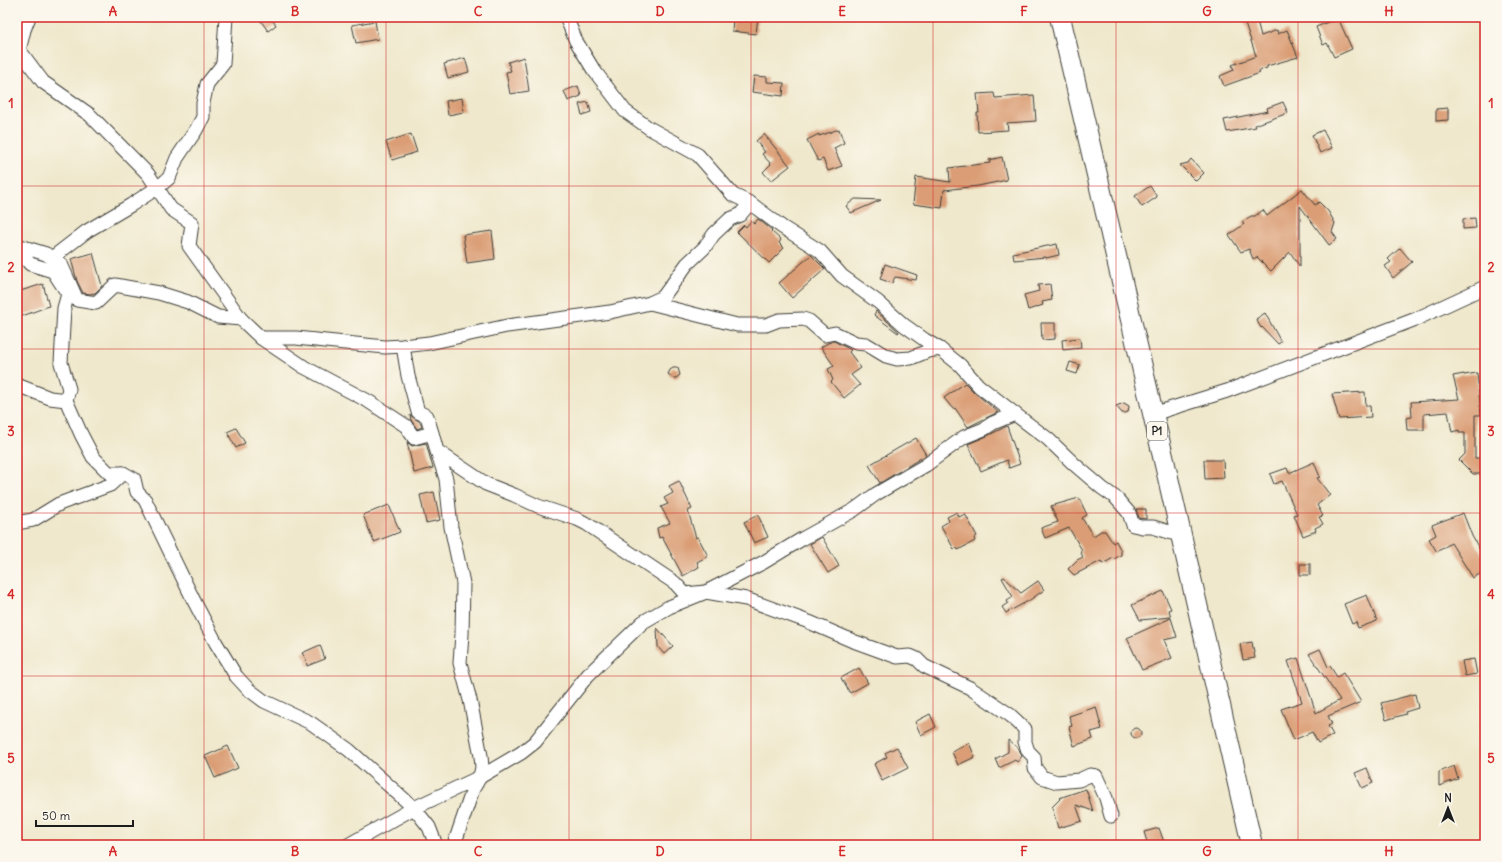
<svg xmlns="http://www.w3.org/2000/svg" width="1502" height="862" font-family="Delius,sans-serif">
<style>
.building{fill:#da9d75}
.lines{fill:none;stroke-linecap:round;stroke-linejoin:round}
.minor-casing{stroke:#3c3b36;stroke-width:15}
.primary-casing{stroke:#3c3b36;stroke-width:22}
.minor{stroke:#fff;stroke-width:13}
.primary{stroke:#fff;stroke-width:20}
.grid{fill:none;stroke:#d62828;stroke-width:1;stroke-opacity:0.55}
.labels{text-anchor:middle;stroke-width:4;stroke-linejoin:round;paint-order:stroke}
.shield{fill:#fbf7ec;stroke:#5f5e5a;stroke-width:1}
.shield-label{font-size:11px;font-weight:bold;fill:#1c1c1c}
.neatline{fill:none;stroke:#d62828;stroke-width:1.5}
.grid-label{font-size:13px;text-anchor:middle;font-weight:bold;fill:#d62828}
</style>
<rect width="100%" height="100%" fill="#fbf7ec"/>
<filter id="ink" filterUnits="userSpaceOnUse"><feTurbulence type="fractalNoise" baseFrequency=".025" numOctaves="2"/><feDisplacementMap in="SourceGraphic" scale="8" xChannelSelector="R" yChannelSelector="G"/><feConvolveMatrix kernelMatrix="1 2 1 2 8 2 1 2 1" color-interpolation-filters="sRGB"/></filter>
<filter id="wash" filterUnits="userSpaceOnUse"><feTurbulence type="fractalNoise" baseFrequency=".012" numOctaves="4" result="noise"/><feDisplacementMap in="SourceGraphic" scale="16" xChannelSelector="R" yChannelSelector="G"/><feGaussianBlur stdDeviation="0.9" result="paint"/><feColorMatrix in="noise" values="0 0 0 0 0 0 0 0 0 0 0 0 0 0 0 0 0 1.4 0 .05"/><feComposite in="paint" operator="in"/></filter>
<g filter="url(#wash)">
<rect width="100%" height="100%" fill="#efe8cc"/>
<g id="blocks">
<g class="building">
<path d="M258 17H270L276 25 268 31Z"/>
<path d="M733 17H758L756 34 732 31Z"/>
<path d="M1256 17 1261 36 1277 30 1278 34 1287 30 1298 57 1267 66V68L1259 71 1260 73 1224 86 1220 76 1234 70 1232 65 1256 56 1244 20Z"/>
<path d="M1338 18 1352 49 1334 57 1327 43 1323 45 1316 27Z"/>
<path d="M375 21 378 39 356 43 352 25Z"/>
<path d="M524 57 529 91 510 94 506 72 511 71 508 62Z"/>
<path d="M465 58 469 72 448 78 444 64Z"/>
<path d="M754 76 767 77V82L784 83 783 96 752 92Z"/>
<path d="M578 86 581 96 568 101 564 91Z"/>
<path d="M994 93 995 98 1034 95 1036 121 1007 123 1008 130 978 132 977 113H979L977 94Z"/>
<path d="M462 98 464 112 448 115 446 101Z"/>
<path d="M588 102 591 112 582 115 579 104Z"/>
<path d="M1283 102 1288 113 1255 125 1256 127 1227 132 1224 120 1268 111 1267 108Z"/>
<path d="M1448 108V120L1436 121V109Z"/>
<path d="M839 129 844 143 834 148 842 166 828 171 823 159 818 161 807 140 819 134V136Z"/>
<path d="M1323 130 1332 148 1320 153 1312 135Z"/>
<path d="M411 134 417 152 392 160 386 142Z"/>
<path d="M764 134 790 166 771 181 763 172 771 164 762 154 765 152 756 141Z"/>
<path d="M1002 157 1007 180 978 186 944 190 942 208 913 204 916 177 950 182 949 168 990 163 989 160Z"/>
<path d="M1191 159 1204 173 1196 181 1180 165 1188 163Z"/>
<path d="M1150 186 1157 197 1142 207 1135 196Z"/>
<path d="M1302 189 1315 205 1319 202 1328 211 1335 223 1332 232 1337 239 1329 245 1300 206V267L1290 252 1271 271 1257 257 1253 259 1249 249 1241 252 1229 235 1244 224 1242 222 1251 216H1255L1263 210 1267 216Z"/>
<path d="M855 199H856L881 200 851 213 846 206Z"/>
<path d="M1475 218 1476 228 1463 229V219Z"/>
<path d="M758 219 772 230 771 231 781 240 779 243 784 248 769 263 737 232 744 225 746 227 751 221 754 224Z"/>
<path d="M492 231 495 259 467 263 463 235Z"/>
<path d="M1057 244 1059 255 1046 258V257L1014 260 1013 253Z"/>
<path d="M1400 248 1412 262 1393 278 1385 266 1391 262 1388 259Z"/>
<path d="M93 253 102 286 95 293 90 294 83 293 77 281 71 259Z"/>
<path d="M811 255 825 269 792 298 779 283Z"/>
<path d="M885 264 917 275 916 280 895 277 892 283 880 279Z"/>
<path d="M43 284 49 306 17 318V292Z"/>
<path d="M1050 284 1052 300 1042 302 1043 305 1028 310 1024 295 1039 291 1038 285Z"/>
<path d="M876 311 899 332 898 333 874 315Z"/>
<path d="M1265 313 1281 342 1278 344 1262 327 1261 328 1256 319Z"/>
<path d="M1041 323H1055V339L1042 340Z"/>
<path d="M1080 338 1081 348 1063 350 1062 340Z"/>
<path d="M834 341 851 350 849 352 861 368 851 375 860 385 844 398 831 382 833 380 828 369 834 366 821 347 828 343Z"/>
<path d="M1070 362 1080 365 1077 374 1067 371Z"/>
<path d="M673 368H678L680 375 676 378H673L668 374 670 370Z"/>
<path d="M1477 373 1481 415H1475V458H1485V474H1473L1459 460 1465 454V433H1459V430L1452 432 1448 412 1424 414V430H1407L1406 418 1412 417 1411 402 1459 399 1453 376 1464 374V375Z"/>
<path d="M965 383 974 392 998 412 968 427 955 408 953 409 944 398Z"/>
<path d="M1365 392 1366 406H1370L1371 417 1339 419 1332 394Z"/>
<path d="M1124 403 1129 406 1128 412 1125 413H1122L1116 406Z"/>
<path d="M410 415 420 422 422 427 417 429 411 420Z"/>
<path d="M1007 426 1020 464 1009 468 1007 460 981 471 968 444 987 436Z"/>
<path d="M236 428 245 443 236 448 227 432Z"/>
<path d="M916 438 926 455 880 483 869 465Z"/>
<path d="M407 442 412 446 426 443 433 468 414 473Z"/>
<path d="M1204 460H1223L1224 478 1205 479Z"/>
<path d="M1314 462 1320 477 1317 478 1330 495 1317 505 1323 516 1319 517 1323 524 1315 528 1316 531 1303 536 1294 515 1297 514 1282 481 1274 484 1270 474 1287 468 1289 473Z"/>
<path d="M679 481 692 509 688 511 696 538 698 537 708 556 697 562 699 567 683 576 662 537 659 538 657 528 670 523 661 507 668 504 664 498 673 493 669 486Z"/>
<path d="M434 492 440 520 426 523 420 495Z"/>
<path d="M1079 498 1087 515 1082 518 1093 536 1101 531H1105L1113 543 1116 541 1121 551V555L1114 559 1113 558 1103 564 1101 561 1074 575 1068 569 1077 560 1083 557 1080 551 1082 550 1069 528 1045 538 1041 528 1058 522 1051 506Z"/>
<path d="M389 505 400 532 374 542 363 515Z"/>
<path d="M1136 509H1146V519L1139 518Z"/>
<path d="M957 512 959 517 965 514 977 536 974 538 975 541 958 550 957 548 954 549 941 526 949 521 947 517Z"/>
<path d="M1463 513 1472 536 1485 559V571L1473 578 1451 543 1437 552 1429 539 1436 535 1432 525Z"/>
<path d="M758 515 768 537 754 543 744 522Z"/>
<path d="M822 537 839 566 828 573 810 544Z"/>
<rect x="1300" y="564" width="10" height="11"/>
<path d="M1004 577 1021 593 1038 581 1044 590 1030 600 1006 613 1002 607 1008 603 1007 601 1013 597 1002 578Z"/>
<path d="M1163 591 1171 609 1169 610 1171 617 1140 620 1132 605Z"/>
<path d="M1367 595 1377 621 1358 628 1356 622 1352 624 1344 604Z"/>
<path d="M1171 618 1177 637 1164 640 1172 658 1142 670 1127 638Z"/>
<path d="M657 628 673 646 664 654 658 647Z"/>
<path d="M1252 642 1255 658 1243 660 1240 644Z"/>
<path d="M320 645 325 659 307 666 306 659 302 653Z"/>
<path d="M1320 649 1328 667 1330 666 1337 677 1343 673 1361 702 1328 716 1332 724 1328 726 1333 735 1318 743 1312 732 1294 740 1281 709 1302 702 1288 661 1298 658 1316 713 1340 700 1309 654Z"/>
<path d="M1474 659 1477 674 1465 676 1462 661Z"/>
<path d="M859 668 868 683 850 693 841 678Z"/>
<path d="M1415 694 1418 708 1405 712 1406 714 1386 720 1381 703Z"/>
<path d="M1096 707 1102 729 1091 732 1093 739 1074 746 1069 727 1072 726 1069 716Z"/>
<path d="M930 714 936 727 921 735 915 722Z"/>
<circle cx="1136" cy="733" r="5"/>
<path d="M1008 740 1019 749 1022 756 1017 762 1015 760 999 768 995 759 1008 752Z"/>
<path d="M969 743 975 757 958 765 952 752Z"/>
<path d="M228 746 238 768 215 778 205 756Z"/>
<path d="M897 747 908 768 882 781 874 764 887 757 885 753Z"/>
<path d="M1454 766 1458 779 1439 786V772Z"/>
<path d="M1367 768 1373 783 1362 788 1355 773Z"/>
<path d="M1086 789 1093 811 1076 805 1082 821 1058 828 1052 807 1060 799 1059 798Z"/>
<path d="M1159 828 1165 845H1148L1144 832Z"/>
</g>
</g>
</g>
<g filter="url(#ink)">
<use href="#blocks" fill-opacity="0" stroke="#3c3b36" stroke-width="1"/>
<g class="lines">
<defs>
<g id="minor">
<path d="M566 17 576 41 593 69 625 111 649 128 698 155 733 195 750 203 782 227 820 251 842 276 878 302 904 325 925 340 940 349 960 365 979 386 1015 414"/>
<path d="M17 47 43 82 90 115 148 174 171 209 192 223 189 246 241 319"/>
<path d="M18 55 24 30 29 17"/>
<path d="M17 245 46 254 61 264 77 300 96 303 115 285 159 293 188 302 218 317 241 319 261 338 304 367 368 401 406 426 414 438 432 433 437 451 486 484 514 495 538 506 577 519 587 524 675 583 685 594 706 592 746 599 809 622 853 641 897 657 910 656 917 659 924 666 970 688 1010 715 1025 729V742L1028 751 1034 757 1035 768 1042 777 1057 782 1079 780 1090 775 1096 776 1106 798 1111 816"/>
<path d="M17 248 30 264 53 271 68 294 64 308 61 363 69 389 66 400"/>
<path d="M52 258 87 231 131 205 157 188 169 178 177 158 196 130 203 117V103L207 84 223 64 226 17"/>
<path d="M650 303 737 325H766L779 320 803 319 809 321 825 335 835 333 856 343 866 344 886 356 897 359 911 358 928 351 940 349"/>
<path d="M261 338H296L385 347 403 346 429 343 507 326 610 312 650 303 663 297 687 264 704 248 714 234 730 219 740 215 750 203"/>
<path d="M403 346 408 376 418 412 427 416 432 433"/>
<path d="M17 385 50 398 66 400 81 434 93 457 109 473H123L134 479 137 492 145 500 194 601 216 643 236 676 248 689 264 701 311 723 349 750 368 767 414 808 429 827 436 845"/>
<path d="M1153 414 1227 391 1416 319 1485 287"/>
<path d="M437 451 446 479 451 527 463 583 462 634 460 663 470 700 481 756 482 767 480 777 473 789 454 845"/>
<path d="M17 521 22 522 33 520 59 504 110 485 123 473"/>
<path d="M348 845 414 808 480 777 521 753 535 742 588 675 643 622 669 607 706 592 764 562 802 539 854 510 876 494 926 465 964 437 984 429 993 423 1015 414 1048 439 1074 464 1102 488 1116 498 1129 513 1133 525 1142 527H1153L1182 536"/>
</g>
<path id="primary" d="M1060 17 1166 469 1252 845"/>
</defs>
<use href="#minor" class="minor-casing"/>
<use href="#primary" class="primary-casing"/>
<use href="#minor" class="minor"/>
<use href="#primary" class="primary"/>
</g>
</g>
<path class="grid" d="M204 17V845M386 17V845M569 17V845M751 17V845M933 17V845M1116 17V845M1298 17V845M17 186H1485M17 349H1485M17 513H1485M17 676H1485"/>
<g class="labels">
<rect class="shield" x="1147" y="422" width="20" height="18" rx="3"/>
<g class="shield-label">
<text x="1157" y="435">P1</text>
</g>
</g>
<rect width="1502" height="862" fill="none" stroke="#fbf7ec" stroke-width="44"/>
<g transform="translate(1448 808)" stroke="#fbf7ec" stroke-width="3" paint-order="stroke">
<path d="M0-3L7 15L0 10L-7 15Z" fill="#1c1c1c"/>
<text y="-6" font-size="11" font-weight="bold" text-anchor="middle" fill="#1c1c1c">N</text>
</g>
<path d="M36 820v6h97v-6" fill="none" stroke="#1c1c1c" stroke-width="2"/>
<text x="42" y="820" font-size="12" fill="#1c1c1c" stroke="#fbf7ec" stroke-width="3" paint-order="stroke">50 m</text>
<rect x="22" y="22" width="1458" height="818" class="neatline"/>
<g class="grid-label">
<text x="113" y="16">A</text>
<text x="295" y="16">B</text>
<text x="478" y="16">C</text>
<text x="660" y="16">D</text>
<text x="842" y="16">E</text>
<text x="1024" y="16">F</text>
<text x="1207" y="16">G</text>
<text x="1389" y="16">H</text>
<text x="11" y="108">1</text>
<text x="1491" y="108">1</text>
<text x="11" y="272">2</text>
<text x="1491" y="272">2</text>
<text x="11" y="436">3</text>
<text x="1491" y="436">3</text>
<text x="11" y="599">4</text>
<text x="1491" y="599">4</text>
<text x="11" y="763">5</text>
<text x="1491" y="763">5</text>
<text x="113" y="856">A</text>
<text x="295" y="856">B</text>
<text x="478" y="856">C</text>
<text x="660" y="856">D</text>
<text x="842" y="856">E</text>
<text x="1024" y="856">F</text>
<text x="1207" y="856">G</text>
<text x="1389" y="856">H</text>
</g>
</svg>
